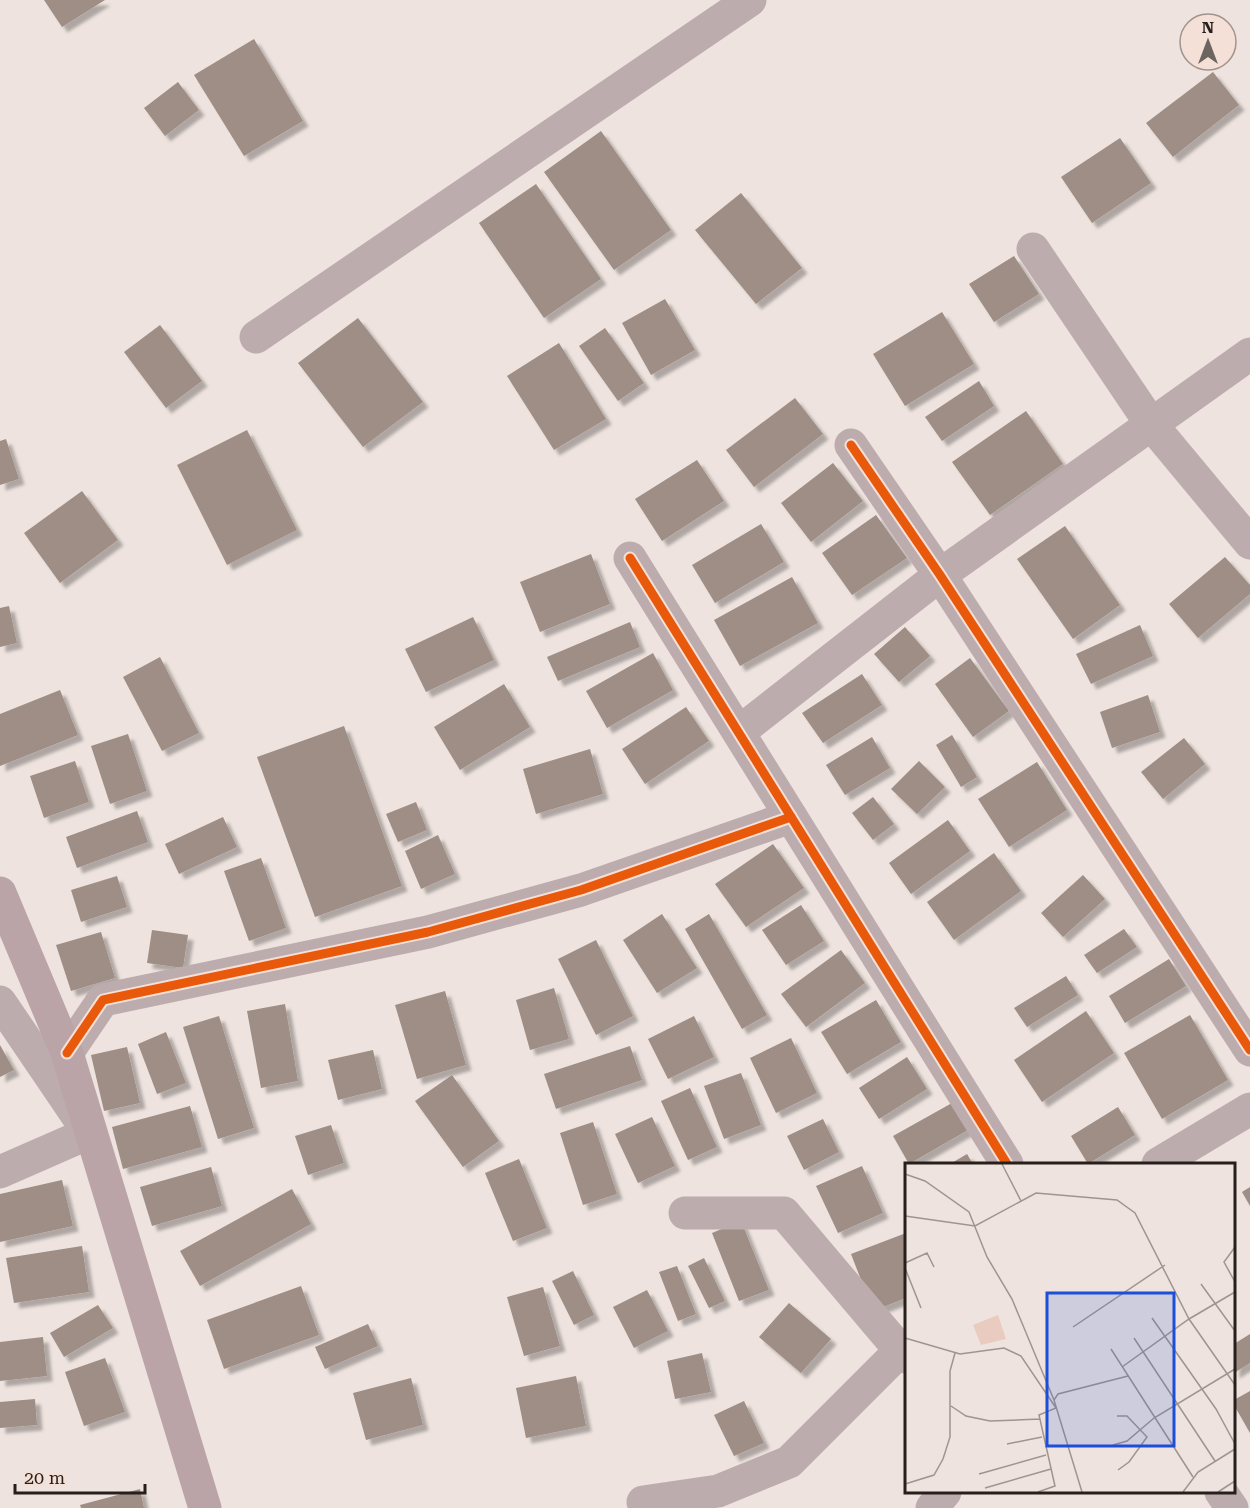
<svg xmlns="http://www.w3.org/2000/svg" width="1250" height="1508" font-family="'Roboto Serif',serif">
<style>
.building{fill:#9e8e85;filter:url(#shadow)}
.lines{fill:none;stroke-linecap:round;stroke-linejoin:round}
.street{stroke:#bdacae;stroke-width:33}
.highway{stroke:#baa4a8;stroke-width:33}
.cycleway-casing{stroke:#f5e0d7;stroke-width:13}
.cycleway{stroke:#e8590c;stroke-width:9}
.inset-road{fill:none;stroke:#9e9590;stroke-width:1.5}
.view{fill:#1d4ed8;fill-opacity:0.15;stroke:#1d4ed8;stroke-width:3}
.inset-edge{fill:none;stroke:#261f1b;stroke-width:3}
</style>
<defs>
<filter id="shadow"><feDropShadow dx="5.5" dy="5.5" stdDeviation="1.5" flood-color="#0004"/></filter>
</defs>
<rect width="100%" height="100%" fill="#eee3de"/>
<g class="building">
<path d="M44 0H105L62 27Z"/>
<path d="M254 39 303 121 244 156 194 75Z"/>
<path d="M1213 72 1239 105 1173 157 1146 123Z"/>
<path d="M178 82 199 110 165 136 144 108Z"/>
<path d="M601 131 671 230 614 270 544 172Z"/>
<path d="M1120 138 1151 183 1092 223 1061 177Z"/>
<path d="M536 184 601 279 544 318 479 223Z"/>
<path d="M741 193 802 268 756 304 695 230Z"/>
<path d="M1014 256 1039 294 994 322 969 284Z"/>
<path d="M665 299 695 350 651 375 622 323Z"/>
<path d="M942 312 974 364 905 406 873 354Z"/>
<path d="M358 318 423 402 363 447 298 363Z"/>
<path d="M160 325 202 381 166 408 124 352Z"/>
<path d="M605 328 644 383 618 401 579 346Z"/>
<path d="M559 343 606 419 554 450 507 376Z"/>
<path d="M979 381 994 406 942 441 925 417Z"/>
<path d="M795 398 823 434 754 487 726 450Z"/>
<path d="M1026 411 1063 464 990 515 952 462Z"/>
<path d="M247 430 297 530 227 565 177 465Z"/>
<path d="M6 439 19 479 0 485V441Z"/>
<path d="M697 460 724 501 662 541 635 499Z"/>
<path d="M833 463 863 501 811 542 781 503Z"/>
<path d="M82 491 118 540 60 583 24 533Z"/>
<path d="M876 515 907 558 852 595 822 553Z"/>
<path d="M761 524 784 562 715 603 692 565Z"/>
<path d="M1065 526 1120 605 1073 639 1017 559Z"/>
<path d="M591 554 610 604 540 632 520 582Z"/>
<path d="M1225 557 1250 585V594L1198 638 1169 604Z"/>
<path d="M792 577 818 623 740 666 714 620Z"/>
<path d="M9 606 17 643 0 647V608Z"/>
<path d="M473 617 494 660 426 692 405 649Z"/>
<path d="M630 622 640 647 558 681 547 657Z"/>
<path d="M1140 625 1153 656 1091 684 1076 654Z"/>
<path d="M905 627 930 656 899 682 874 654Z"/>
<path d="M653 653 673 690 607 728 586 691Z"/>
<path d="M160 657 199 733 162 751 123 677Z"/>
<path d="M970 658 1009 711 973 737 935 684Z"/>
<path d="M862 674 882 705 823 743 802 713Z"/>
<path d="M504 684 530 727 460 770 434 727Z"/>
<path d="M60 690 78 735 0 766V714Z"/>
<path d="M1148 695 1160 732 1112 748 1100 712Z"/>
<path d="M686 707 709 741 645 784 622 749Z"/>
<path d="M344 726 402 886 315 917 257 757Z"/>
<path d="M128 734 147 791 110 804 91 746Z"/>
<path d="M952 735 977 777 961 787 936 745Z"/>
<path d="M872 737 890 768 845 795 826 765Z"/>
<path d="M1184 738 1205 764 1163 799 1141 772Z"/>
<path d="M590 749 603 794 536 814 523 769Z"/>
<path d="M75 761 89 802 44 818 30 776Z"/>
<path d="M919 761 945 787 917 814 891 789Z"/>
<path d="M1037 762 1067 810 1009 847 978 799Z"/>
<path d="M873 797 894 824 873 840 852 813Z"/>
<path d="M416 802 427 830 398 842 386 814Z"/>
<path d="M137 811 148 842 77 868 66 837Z"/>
<path d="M223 817 237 847 179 874 165 844Z"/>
<path d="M948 820 970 851 911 894 889 863Z"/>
<path d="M438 835 455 874 421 889 405 851Z"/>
<path d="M773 844 804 888 746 927 715 884Z"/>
<path d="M994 853 1021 891 954 940 927 902Z"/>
<path d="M261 858 286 928 249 941 224 871Z"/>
<path d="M1083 875 1105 899 1063 937 1041 913Z"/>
<path d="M117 876 127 907 81 922 71 890Z"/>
<path d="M801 905 824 941 786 965 762 930Z"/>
<path d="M662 914 697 968 657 993 623 940Z"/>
<path d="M709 914 767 1015 742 1029 685 929Z"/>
<path d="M1124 929 1137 947 1097 973 1084 955Z"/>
<path d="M152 930 188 935 183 968 147 963Z"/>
<path d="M101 932 115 978 71 991 56 945Z"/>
<path d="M596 940 633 1016 596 1035 558 959Z"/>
<path d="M841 950 865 983 806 1027 781 994Z"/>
<path d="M1169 959 1186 986 1125 1023 1109 996Z"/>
<path d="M1066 976 1078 995 1027 1027 1014 1008Z"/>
<path d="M554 988 569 1039 530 1050 516 1000Z"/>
<path d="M445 991 466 1065 417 1079 395 1005Z"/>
<path d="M876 1000 901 1042 847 1074 821 1032Z"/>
<path d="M285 1004 298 1081 261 1088 247 1011Z"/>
<path d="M1086 1011 1114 1053 1042 1102 1014 1060Z"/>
<path d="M1190 1015 1228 1080 1162 1119 1124 1053Z"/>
<path d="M219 1016 254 1128 218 1139 183 1027Z"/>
<path d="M694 1016 714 1057 668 1079 648 1039Z"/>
<path d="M166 1032 186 1083 157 1094 138 1044Z"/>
<path d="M791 1038 817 1093 776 1113 750 1058Z"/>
<path d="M0 1045 14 1070 0 1077Z"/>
<path d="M630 1046 642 1080 556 1109 544 1074Z"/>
<path d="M127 1047 140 1103 104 1111 91 1055Z"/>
<path d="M373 1050 382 1089 338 1100 328 1060Z"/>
<path d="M907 1057 927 1089 879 1119 859 1088Z"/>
<path d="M741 1073 761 1125 724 1139 704 1086Z"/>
<path d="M452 1075 499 1141 463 1167 415 1101Z"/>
<path d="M690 1088 717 1147 688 1160 661 1101Z"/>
<path d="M952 1103 968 1130 909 1164 893 1136Z"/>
<path d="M190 1106 202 1147 123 1169 112 1127Z"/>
<path d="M1118 1107 1135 1135 1088 1164 1071 1136Z"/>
<path d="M652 1117 675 1166 638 1183 615 1134Z"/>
<path d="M823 1119 839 1152 804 1170 787 1136Z"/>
<path d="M593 1122 617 1194 583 1205 560 1133Z"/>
<path d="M331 1125 344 1163 308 1175 295 1136Z"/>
<path d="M967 1154 973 1164H950Z"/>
<path d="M519 1159 547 1228 513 1241 485 1173Z"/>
<path d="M862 1166 883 1213 838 1233 816 1186Z"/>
<path d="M211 1167 222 1206 152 1226 140 1187Z"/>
<path d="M62 1180 73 1226 0 1242V1194Z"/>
<path d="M1250 1187V1206L1242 1192Z"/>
<path d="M292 1189 311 1224 200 1286 180 1251Z"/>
<path d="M741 1221 769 1290 739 1301 712 1233Z"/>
<path d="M906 1233V1298L873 1311 851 1254Z"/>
<path d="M82 1246 89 1292 14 1303 6 1258Z"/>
<path d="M704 1258 725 1301 709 1308 688 1266Z"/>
<path d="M677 1266 696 1314 678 1321 659 1272Z"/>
<path d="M573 1271 594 1315 574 1325 552 1281Z"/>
<path d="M301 1286 319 1335 224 1369 207 1320Z"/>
<path d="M543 1287 560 1346 524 1356 507 1297Z"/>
<path d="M647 1290 668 1331 634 1348 613 1307Z"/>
<path d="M789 1303 831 1339 801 1373 759 1337Z"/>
<path d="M98 1305 113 1328 64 1357 50 1333Z"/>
<path d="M368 1324 378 1346 325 1369 315 1347Z"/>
<path d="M1250 1334V1363L1234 1373V1344Z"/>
<path d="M43 1337 47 1376 0 1381V1342Z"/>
<path d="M702 1353 711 1392 675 1399 667 1361Z"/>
<path d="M105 1358 125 1412 84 1426 65 1372Z"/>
<path d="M576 1376 586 1426 526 1438 516 1388Z"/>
<path d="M411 1378 423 1425 366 1440 353 1393Z"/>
<path d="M1250 1391V1433L1234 1405V1400Z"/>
<path d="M35 1399 37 1425 0 1428V1402Z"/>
<path d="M744 1401 764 1443 734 1456 714 1415Z"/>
<path d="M140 1489 144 1508H81L80 1505Z"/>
</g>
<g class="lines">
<g class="street">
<path d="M1033 249 1151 424 1250 543"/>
<path d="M256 337 750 0"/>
<path d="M851 445 940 575 1250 1050"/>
<path d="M630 558 1007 1164"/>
<path d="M739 732 940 575 1250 354"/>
<path d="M0 1002 89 1133 0 1172"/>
<path d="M67 1053 103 1000 428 932 581 890 791 817"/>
<path d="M1158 1164 1250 1109"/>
<path d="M685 1213H784L906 1357"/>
<path d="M1221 1492 1232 1508"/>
<path d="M643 1502 718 1491 789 1462 906 1345"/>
<path d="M932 1508 945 1492"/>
</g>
<path class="highway" d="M0 893 67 1053 205 1508"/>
<defs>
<g id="cycleway">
<path d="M851 445 940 575 1250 1050"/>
<path d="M630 558 1007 1164"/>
<path d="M67 1053 103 1000 428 932 581 890 791 817"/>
</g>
</defs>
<use href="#cycleway" class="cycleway-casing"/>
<use href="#cycleway" class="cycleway"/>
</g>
<g transform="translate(905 1163)">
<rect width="330" height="330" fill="#eee3de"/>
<path d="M93 152 101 176 76 182 68 162Z" fill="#e9ccbf"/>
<path class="inset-road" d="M97 1 116 38M0 11 20 18 64 49 82 94 107 136 149 237 177 329M0 53 70 63 131 30 212 37 230 50 284 156 330 222M330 84 319 99 330 119M0 100 22 90 29 104M0 105 16 145M296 121 330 168M247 155 311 246 330 281M168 164 260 102M0 175 55 191 99 185 116 193 151 245 134 252 150 323 133 329M229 175 310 298M206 186 288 314M217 204 284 156 330 129M149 237 153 231 223 213M46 243 61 253 85 258 135 256M212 253H222L242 274 224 299 213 307M102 281 137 274M208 282 222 278 249 255 330 206M74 311 141 292M0 321 29 312 38 296 45 274V208L50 190M80 325 146 306M278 329 293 309 330 286M313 329 330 318"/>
<path class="view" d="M142 130H269V283H142Z"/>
<rect width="330" height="330" class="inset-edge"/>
</g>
<g transform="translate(1208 42)"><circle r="28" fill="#f5e0d7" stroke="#a2938c" stroke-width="1.5"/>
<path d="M0-4.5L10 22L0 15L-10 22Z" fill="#6c645f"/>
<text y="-9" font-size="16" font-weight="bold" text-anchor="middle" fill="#261f1b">N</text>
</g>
<path d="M15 1484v9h130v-9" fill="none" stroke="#261f1b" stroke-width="3"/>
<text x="24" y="1484" font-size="18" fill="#261f1b" stroke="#f5e0d7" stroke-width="4.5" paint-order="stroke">20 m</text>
</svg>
